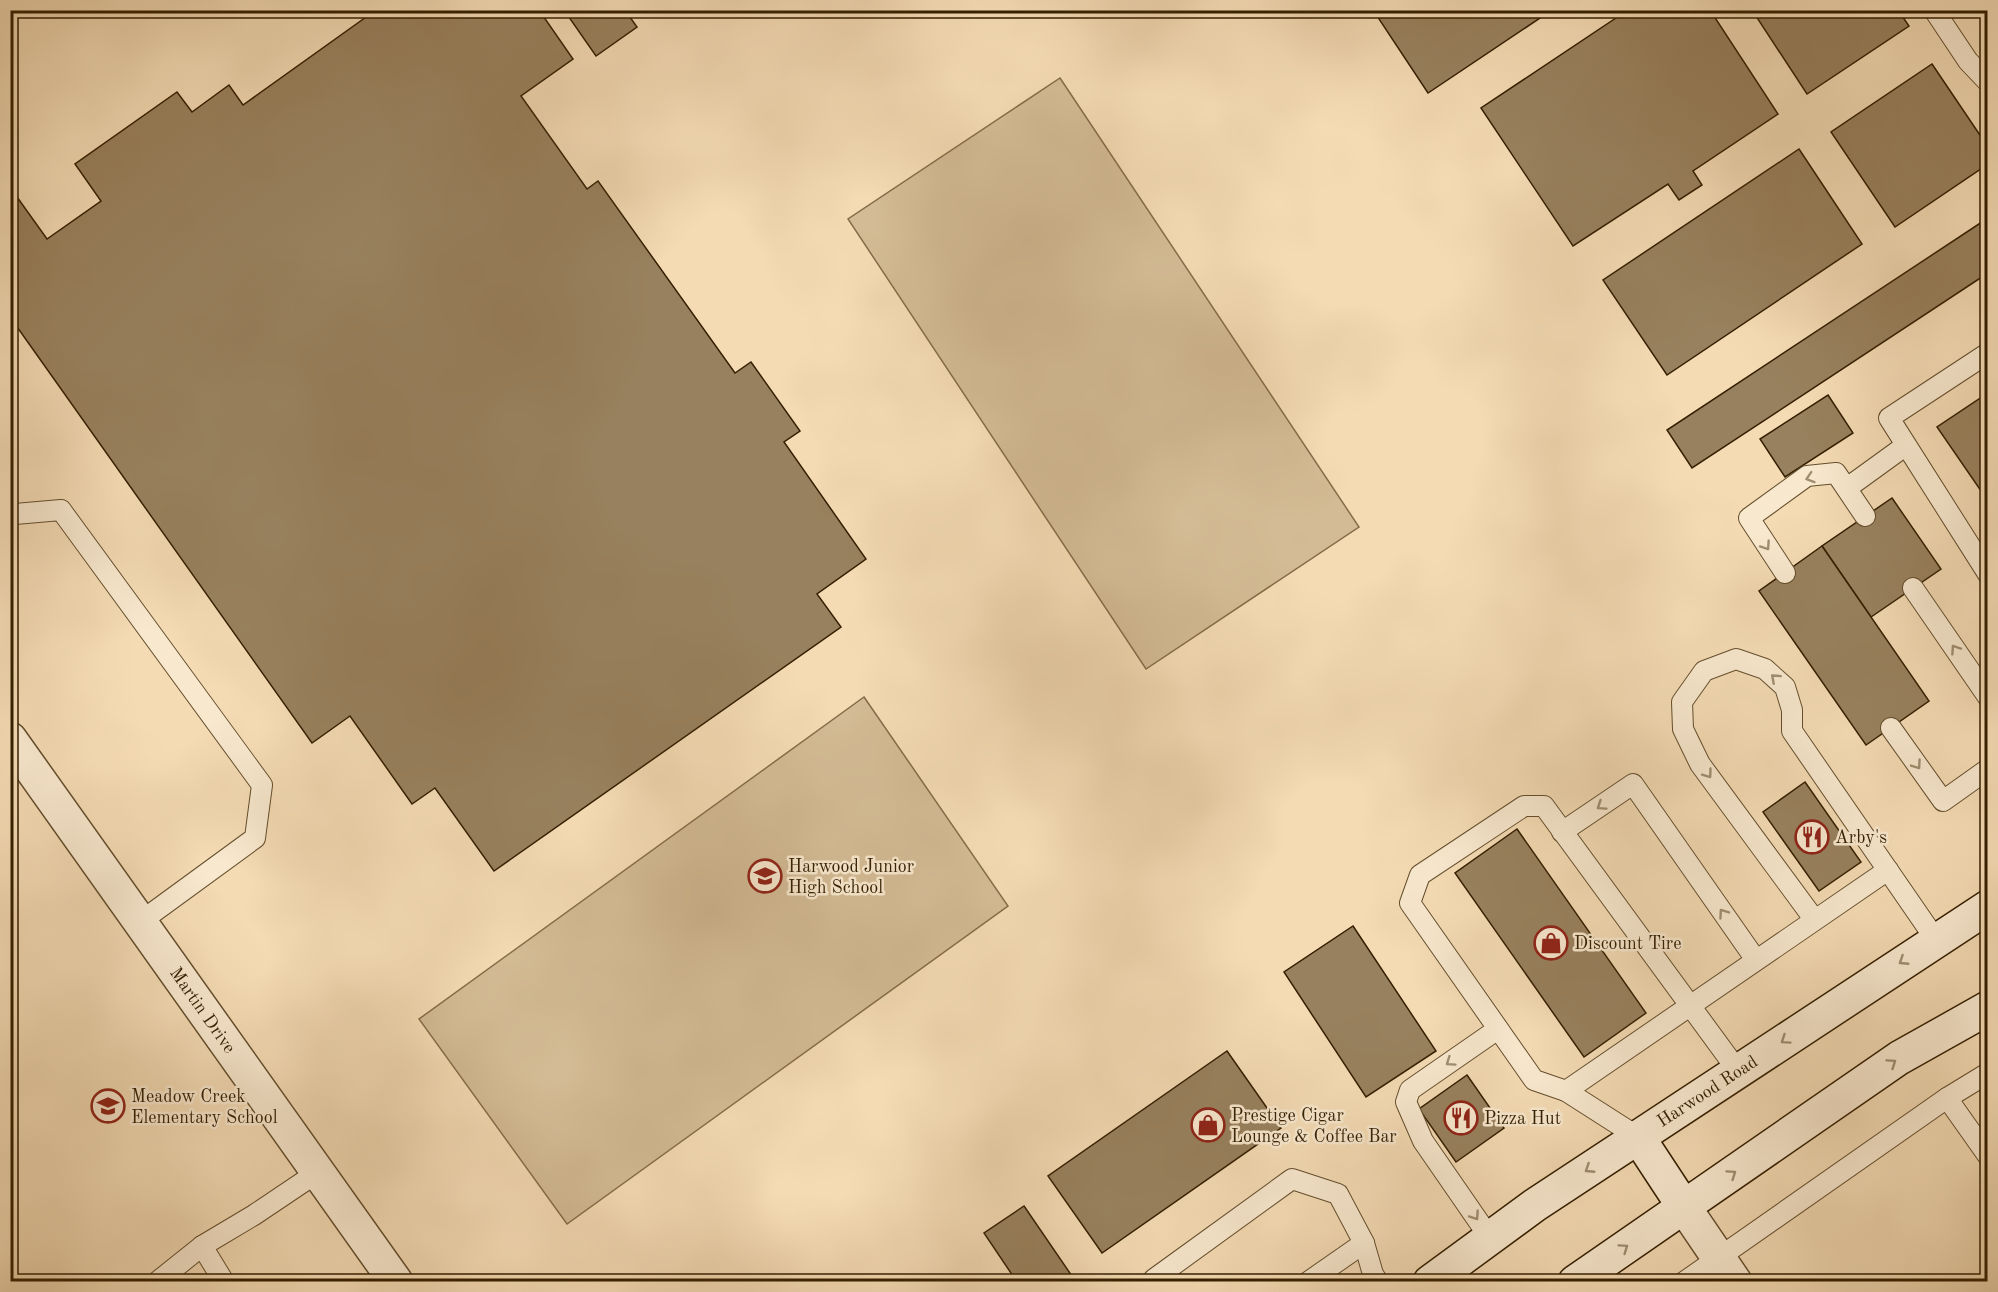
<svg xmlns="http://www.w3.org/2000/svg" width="1998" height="1292" font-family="'Old Standard TT',serif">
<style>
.green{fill:#d3bb95;stroke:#846d4a;stroke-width:1.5}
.building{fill:#98815e;stroke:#341f00;stroke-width:1.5}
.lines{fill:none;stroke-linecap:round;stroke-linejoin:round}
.service-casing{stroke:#644e2d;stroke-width:22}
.minor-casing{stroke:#644e2d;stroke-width:36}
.tertiary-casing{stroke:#644e2d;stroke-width:36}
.secondary-casing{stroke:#341f00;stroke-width:36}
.service{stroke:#f8e8ce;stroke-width:20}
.minor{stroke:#f8e8ce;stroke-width:33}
.tertiary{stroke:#f8e8ce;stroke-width:33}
.secondary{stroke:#f8e8ce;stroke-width:33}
.oneway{stroke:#a08e71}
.labels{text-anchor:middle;stroke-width:5;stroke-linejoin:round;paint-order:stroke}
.poi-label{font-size:18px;fill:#341f00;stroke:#f8e8ce;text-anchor:start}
.street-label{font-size:18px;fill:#341f00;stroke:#f8e8ce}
</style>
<rect width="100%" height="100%" fill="#f4dbb4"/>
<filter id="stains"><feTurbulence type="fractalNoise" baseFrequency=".00333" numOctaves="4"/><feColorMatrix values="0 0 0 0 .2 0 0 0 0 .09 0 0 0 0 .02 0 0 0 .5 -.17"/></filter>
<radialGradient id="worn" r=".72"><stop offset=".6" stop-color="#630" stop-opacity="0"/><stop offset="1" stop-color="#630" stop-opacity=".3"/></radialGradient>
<g class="green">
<path d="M1060 78 1359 527 1146 669 848 219Z"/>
<path d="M864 697 1008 906 567 1224 419 1019Z"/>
</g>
<g class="building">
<path d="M376 10H539L573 59 521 96 587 189 598 181 735 373 751 362 800 431 784 442 866 559 817 594 841 627 494 871 435 788 412 804 350 716 312 743 10 317V191L12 190 47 239 101 201 75 164 177 92 192 112 229 85 243 105Z"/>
<path d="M564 10H625L637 27 596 56Z"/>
<path d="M1385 10H1552L1428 93 1377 16Z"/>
<path d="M1628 10H1710L1778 114 1693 171 1702 185 1679 200 1668 184 1573 246 1481 108Z"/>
<path d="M1752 10H1898L1909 26 1807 94Z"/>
<path d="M1979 10H1988V46Z"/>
<path d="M1932 64 1988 147V164L1895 227 1831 132Z"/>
<path d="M1799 149 1862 244 1667 375 1603 280Z"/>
<path d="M1988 218V273L1692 468 1667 430Z"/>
<path d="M1988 393V501L1937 427Z"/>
<path d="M1828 395 1853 433 1785 477 1760 439Z"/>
<path d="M1892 498 1941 569 1871 617 1822 546Z"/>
<path d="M1822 546 1929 701 1866 745 1759 591Z"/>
<path d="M1805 782 1861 862 1819 891 1763 812Z"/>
<path d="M1517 829 1646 1013 1584 1057 1455 873Z"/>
<path d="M1353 926 1436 1051 1366 1097 1284 972Z"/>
<path d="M1227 1051 1281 1128 1102 1253 1048 1176Z"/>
<path d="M1467 1075 1504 1128 1456 1162 1419 1109Z"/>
<path d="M1024 1206 1076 1282H1017L984 1233Z"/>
</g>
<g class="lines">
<defs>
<g id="service">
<path d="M1934 10 1968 61 1988 82"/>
<path d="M1988 353 1889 418 1988 574"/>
<path d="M1847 488 1905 446"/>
<path d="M10 517 15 514 61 510 262 785 255 838 140 922"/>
<path d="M1785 573 1749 518 1807 476 1836 473 1865 516"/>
<path d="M1913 588 1988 697"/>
<path d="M1891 728 1943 801 1988 769"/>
<path d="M1562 832 1633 784 1756 960"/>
<path d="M1814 919 1700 764 1683 729 1682 702 1704 671 1736 659 1765 669 1785 687 1792 710V731L1936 940"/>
<path d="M1566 1091 1534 1080 1410 903 1420 875 1524 806H1544L1738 1071"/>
<path d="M1947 1098 1988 1156"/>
<path d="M1638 1137 1566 1091 1888 870"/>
<path d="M1490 1238 1423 1141 1406 1102 1410 1090 1498 1029"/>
<path d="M157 1282 202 1246"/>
<path d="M224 1282 202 1246 254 1215 318 1172"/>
<path d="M1154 1282V1279L1292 1179 1338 1194 1364 1243 1373 1274 1378 1282"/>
<path d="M1308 1282 1364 1243"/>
<path d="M1684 1282 1947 1098 1988 1073"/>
</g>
<path id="minor" d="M1684 1207 1735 1282"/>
<path id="tertiary" d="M10 739 396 1282"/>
<g id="secondary">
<path d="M1638 1137 1684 1207"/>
<path d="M1430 1282 1535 1205 1988 907"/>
<path d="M1575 1282 1899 1058 1988 1008"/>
</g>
</defs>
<use href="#service" class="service-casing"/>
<use href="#minor" class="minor-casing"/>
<use href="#tertiary" class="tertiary-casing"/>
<use href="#secondary" class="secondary-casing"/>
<use href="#service" class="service"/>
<use href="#minor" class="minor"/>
<use href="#tertiary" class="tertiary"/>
<use href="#secondary" class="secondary"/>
</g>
<defs><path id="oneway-chevron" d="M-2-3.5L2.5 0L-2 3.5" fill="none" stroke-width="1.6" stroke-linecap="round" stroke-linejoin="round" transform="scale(1.5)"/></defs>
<g class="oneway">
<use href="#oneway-chevron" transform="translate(1810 478) rotate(162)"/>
<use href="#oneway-chevron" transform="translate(1766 546) rotate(56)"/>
<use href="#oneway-chevron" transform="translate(1955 649) rotate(-124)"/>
<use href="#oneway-chevron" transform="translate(1775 678) rotate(-138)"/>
<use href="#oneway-chevron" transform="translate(1917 765) rotate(55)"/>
<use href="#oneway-chevron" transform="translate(1708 774) rotate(54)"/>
<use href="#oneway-chevron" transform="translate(1601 806) rotate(146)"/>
<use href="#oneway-chevron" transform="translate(1723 913) rotate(-125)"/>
<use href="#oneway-chevron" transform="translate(1903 961) rotate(147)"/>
<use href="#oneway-chevron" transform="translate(1785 1040) rotate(146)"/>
<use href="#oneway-chevron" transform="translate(1450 1062) rotate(145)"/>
<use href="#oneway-chevron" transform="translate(1892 1063) rotate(-34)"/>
<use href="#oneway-chevron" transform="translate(1589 1169) rotate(147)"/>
<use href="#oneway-chevron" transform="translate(1732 1174) rotate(-35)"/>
<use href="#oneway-chevron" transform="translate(1475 1216) rotate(56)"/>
<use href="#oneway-chevron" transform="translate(1624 1248) rotate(-35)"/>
</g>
<defs>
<symbol id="restaurant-ring" viewBox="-11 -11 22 22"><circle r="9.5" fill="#f8e8ce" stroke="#8f2418" stroke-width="1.5"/><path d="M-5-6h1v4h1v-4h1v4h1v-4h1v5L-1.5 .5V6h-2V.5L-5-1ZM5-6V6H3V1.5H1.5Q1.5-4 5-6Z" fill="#8f2418"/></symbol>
<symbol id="school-ring" viewBox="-11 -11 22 22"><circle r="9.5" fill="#f8e8ce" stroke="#8f2418" stroke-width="1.5"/><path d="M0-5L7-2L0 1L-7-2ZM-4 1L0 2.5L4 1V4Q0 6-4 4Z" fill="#8f2418"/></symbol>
<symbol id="shop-ring" viewBox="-11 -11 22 22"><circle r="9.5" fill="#f8e8ce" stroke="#8f2418" stroke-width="1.5"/><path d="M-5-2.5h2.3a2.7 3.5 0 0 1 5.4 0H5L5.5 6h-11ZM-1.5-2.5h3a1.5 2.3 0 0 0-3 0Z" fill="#8f2418"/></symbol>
</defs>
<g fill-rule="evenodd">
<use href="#restaurant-ring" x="1793" y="818" width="38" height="38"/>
<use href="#school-ring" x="746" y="857" width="38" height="38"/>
<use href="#shop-ring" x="1532" y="924" width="38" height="38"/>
<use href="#school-ring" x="89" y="1087" width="38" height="38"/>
<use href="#restaurant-ring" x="1442" y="1099" width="38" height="38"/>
<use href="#shop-ring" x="1189" y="1106" width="38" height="38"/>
</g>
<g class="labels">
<g class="poi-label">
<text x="1835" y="843">Arby's</text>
<text x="788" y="872">Harwood Junior<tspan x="788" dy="21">High School</tspan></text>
<text x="1574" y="949">Discount Tire</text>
<text x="131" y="1102">Meadow Creek<tspan x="131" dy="21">Elementary School</tspan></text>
<text x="1231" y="1121">Prestige Cigar<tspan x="1231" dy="21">Lounge &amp; Coffee Bar</tspan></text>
<text x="1484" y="1124">Pizza Hut</text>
</g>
<g class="street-label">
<text transform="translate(203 1010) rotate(55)" y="6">Martin Drive</text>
<text transform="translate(1707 1091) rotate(-33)" y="6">Harwood Road</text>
</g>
</g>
<rect width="1998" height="1292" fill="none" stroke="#f4dbb4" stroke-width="36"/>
<rect x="12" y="12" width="1974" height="1268" fill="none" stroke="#341f00" stroke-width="3"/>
<rect x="18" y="18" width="1962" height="1256" fill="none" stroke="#341f00" stroke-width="1.5"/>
<rect width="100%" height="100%" filter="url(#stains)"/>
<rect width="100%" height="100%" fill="url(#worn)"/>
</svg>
